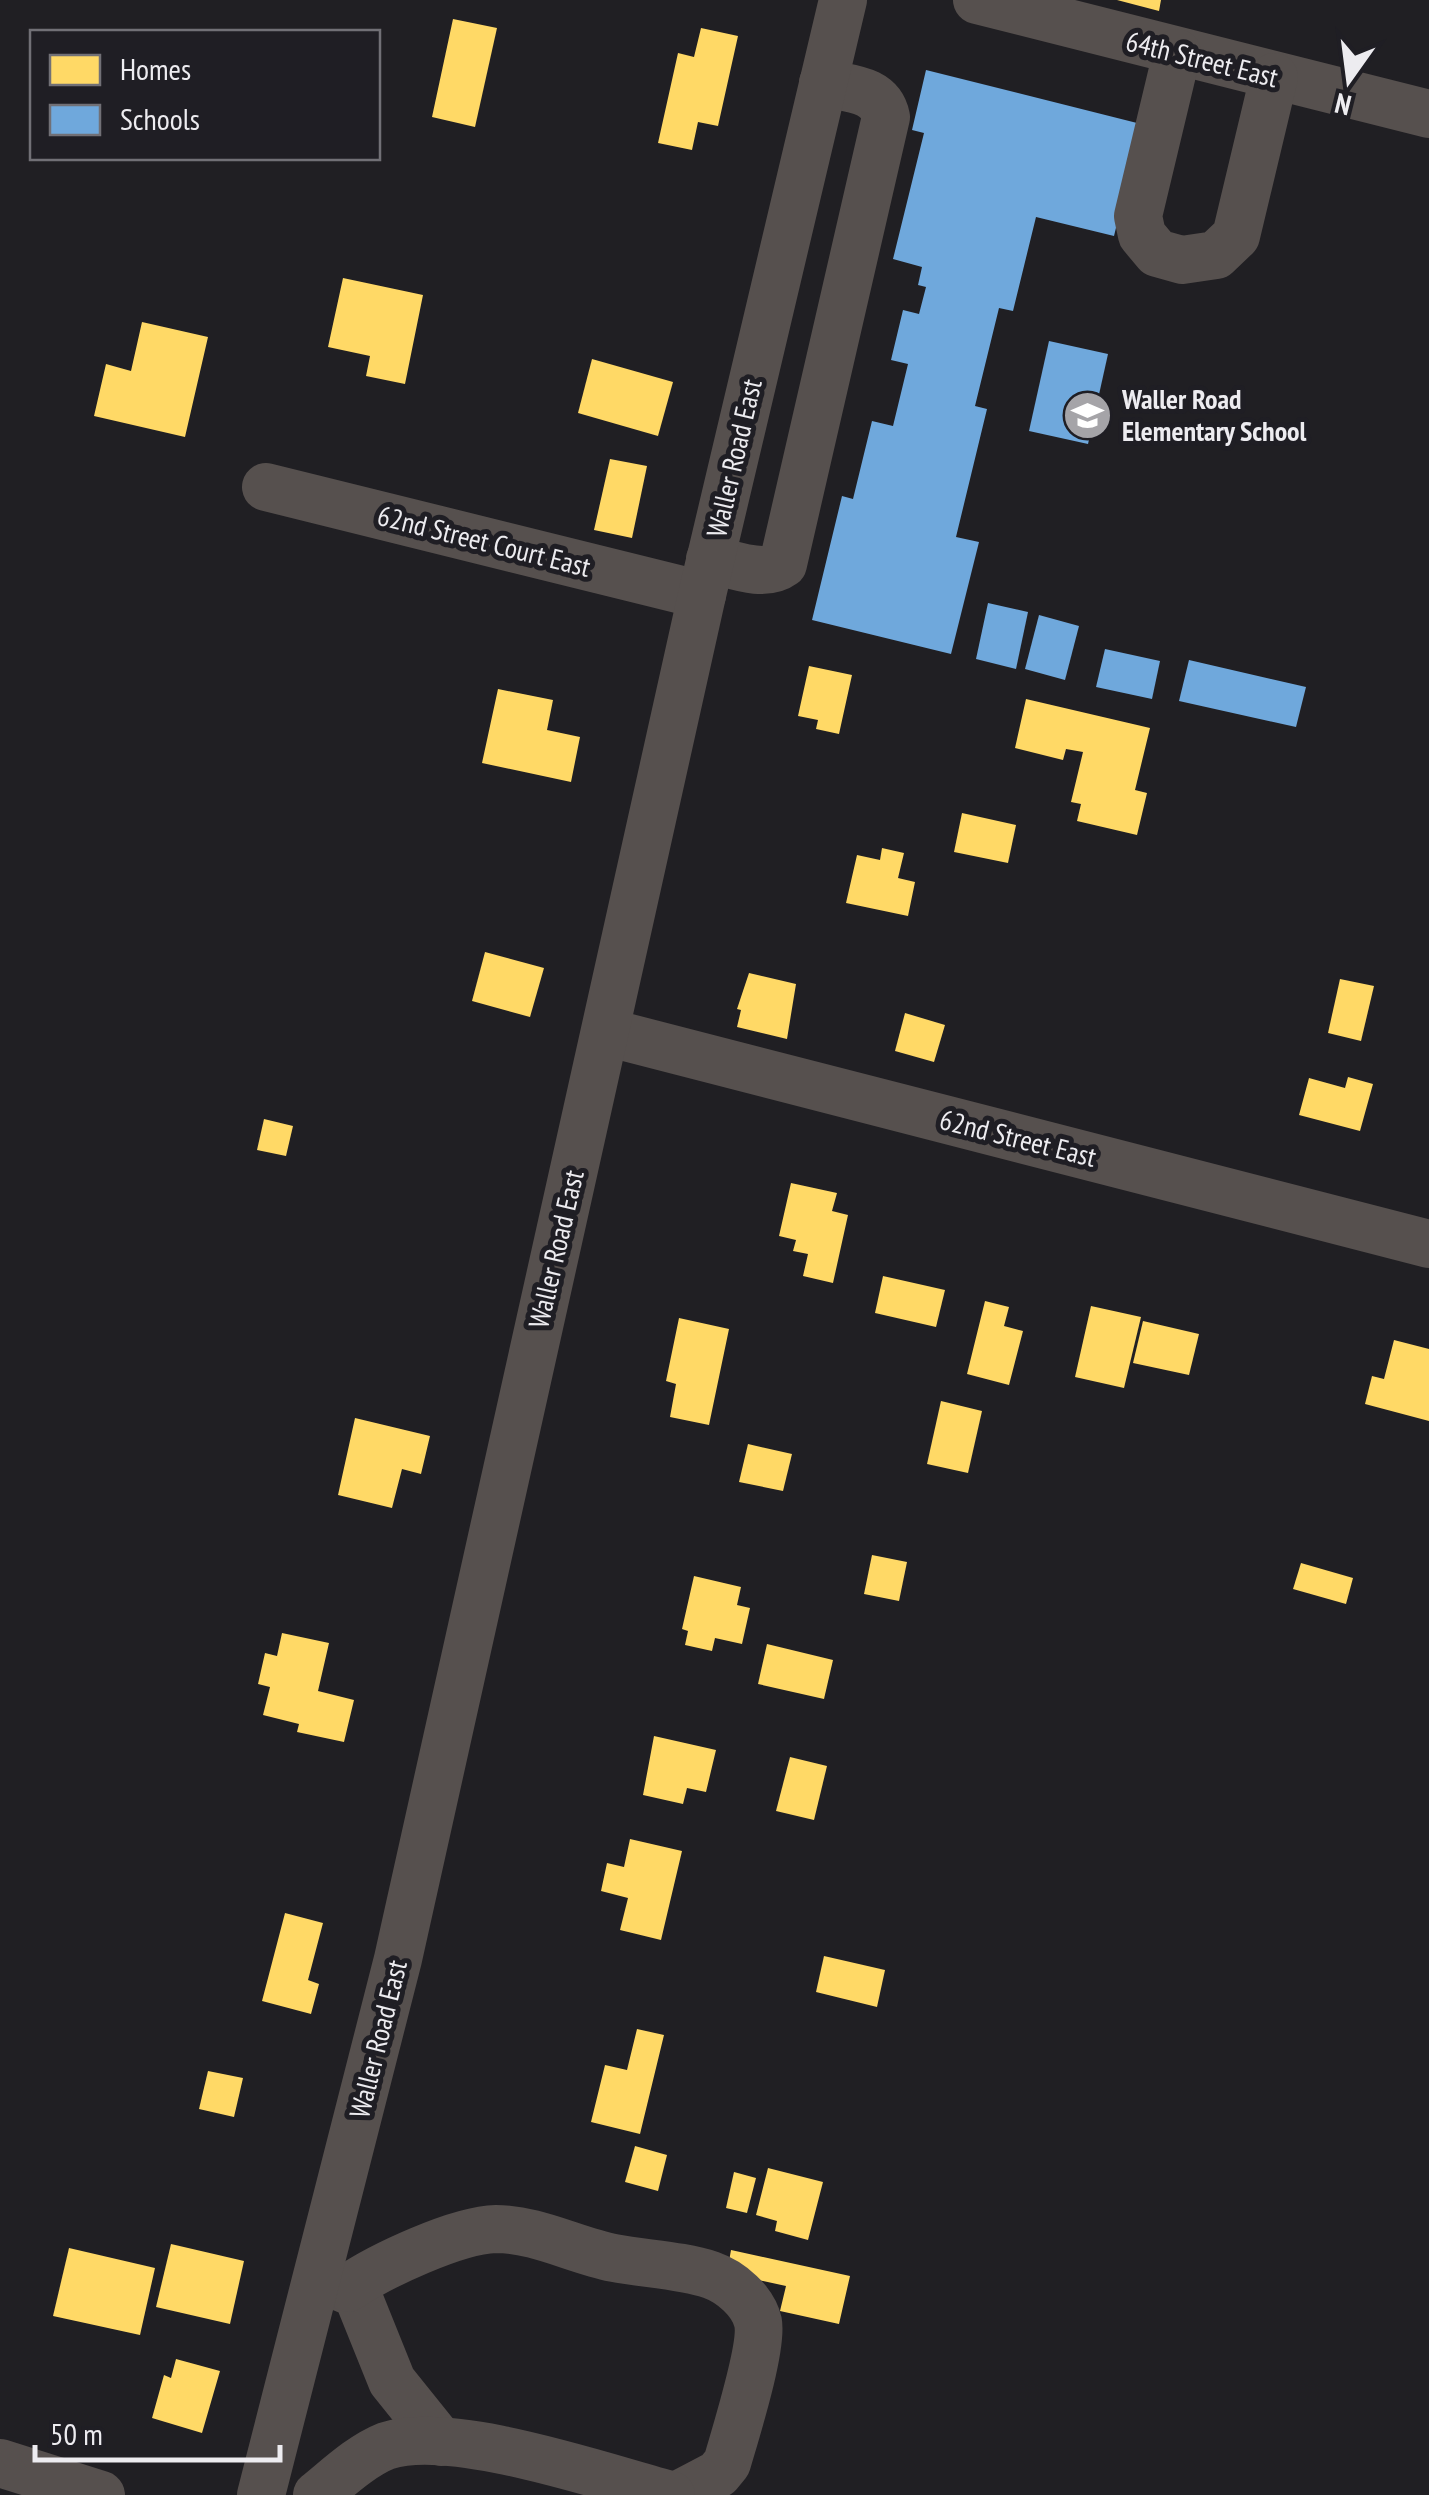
<svg xmlns="http://www.w3.org/2000/svg" width="1429" height="2495" font-family="'PT Sans Narrow',sans-serif">
<style>
.homes{fill:#ffd966}
.schools{fill:#6fa8dc}
.lines{fill:none;stroke-linecap:round;stroke-linejoin:round}
.minor{stroke:#56504e;stroke-width:48}
.labels{text-anchor:middle;stroke-width:10;stroke-linejoin:round;paint-order:stroke}
.street-label{font-size:28px;fill:#edecf0;stroke:#1f1e24}
.poi-label{font-size:28px;font-weight:bold;fill:#edecf0;stroke:#1f1e24;text-anchor:start}
</style>
<rect width="100%" height="100%" fill="#201f23"/>
<g class="homes">
<path d="M1117 0H1161L1159 11Z"/>
<path d="M453 19 497 28 475 127 432 117Z"/>
<path d="M701 28 738 36 718 126 698 122 692 150 658 143 678 53 694 57Z"/>
<path d="M343 278 423 295 405 384 366 376 370 356 328 347Z"/>
<path d="M142 322 208 337 185 437 94 416 106 364 131 371Z"/>
<path d="M592 359 673 382 658 436 578 413Z"/>
<path d="M610 459 647 466 632 538 594 530Z"/>
<path d="M809 666 852 675 839 734 816 729 818 720 798 716Z"/>
<path d="M498 689 553 700 547 730 580 737 571 782 482 763Z"/>
<path d="M1026 699 1150 728 1135 790 1147 793 1137 835 1077 821 1081 804 1071 802 1083 752 1066 749 1063 760 1015 748Z"/>
<path d="M962 813 1016 825 1008 863 954 852Z"/>
<path d="M882 848 904 853 898 878 915 882 908 916 846 903 857 855 880 860Z"/>
<path d="M485 952 544 968 530 1017 472 1001Z"/>
<path d="M749 973 796 984 787 1039 737 1027 741 1010 737 1009Z"/>
<path d="M1340 979 1374 986 1361 1041 1328 1033Z"/>
<path d="M905 1013 945 1025 934 1062 895 1051Z"/>
<path d="M1348 1077 1373 1084 1360 1131 1299 1115 1309 1078 1345 1088Z"/>
<path d="M264 1119 293 1126 286 1156 257 1150Z"/>
<path d="M791 1183 837 1193 832 1211 848 1215 833 1283 803 1276 808 1254 793 1251 796 1240 779 1236Z"/>
<path d="M883 1276 945 1290 936 1327 875 1313Z"/>
<path d="M985 1301 1009 1307 1004 1326 1023 1331 1009 1385 967 1374Z"/>
<path d="M1091 1306 1141 1317 1124 1388 1075 1377Z"/>
<path d="M679 1318 729 1329 709 1425 670 1417 676 1384 666 1381Z"/>
<path d="M1143 1321 1199 1334 1189 1375 1133 1363Z"/>
<path d="M1394 1340 1429 1349V1421L1365 1404 1372 1376 1384 1379Z"/>
<path d="M941 1401 982 1411 968 1473 927 1464Z"/>
<path d="M355 1418 430 1436 421 1474 402 1469 392 1508 338 1495Z"/>
<path d="M748 1444 792 1454 783 1491 739 1482Z"/>
<path d="M872 1555 907 1562 899 1601 864 1594Z"/>
<path d="M1301 1563 1353 1578 1346 1604 1293 1589Z"/>
<path d="M694 1576 741 1587 737 1605 750 1608 742 1644 715 1638 712 1651 685 1645 688 1631 682 1629Z"/>
<path d="M282 1633 329 1643 318 1691 354 1700 344 1742 297 1732 299 1724 263 1715 270 1687 258 1684 265 1653 277 1656Z"/>
<path d="M767 1644 833 1660 824 1699 758 1684Z"/>
<path d="M654 1736 716 1750 706 1792 687 1788 683 1804 643 1795Z"/>
<path d="M790 1757 827 1766 814 1820 776 1811Z"/>
<path d="M630 1839 682 1851 661 1940 620 1930 628 1898 601 1891 607 1863 624 1867Z"/>
<path d="M285 1913 323 1923 308 1980 319 1984 311 2014 262 2001Z"/>
<path d="M824 1956 885 1970 877 2007 816 1992Z"/>
<path d="M637 2029 664 2035 640 2134 591 2122 605 2065 627 2070Z"/>
<path d="M208 2071 243 2078 234 2117 199 2109Z"/>
<path d="M635 2146 667 2155 658 2191 625 2182Z"/>
<path d="M768 2168 823 2182 808 2240 775 2231 777 2221 756 2215Z"/>
<path d="M734 2172 756 2178 747 2213 726 2208Z"/>
<path d="M171 2244 244 2261 230 2324 156 2307Z"/>
<path d="M69 2248 155 2268 140 2335 53 2316Z"/>
<path d="M731 2250 850 2276 839 2324 780 2311 786 2286 727 2273Z"/>
<path d="M176 2359 220 2371 202 2433 152 2418 164 2375 171 2378Z"/>
</g>
<g class="schools">
<path d="M926 70 1141 124 1114 236 1036 217 1013 311 999 308 975 406 987 409 956 537 979 542 951 654 812 620 842 496 853 499 872 421 893 426 908 364 891 360 903 310 919 314 926 287 918 285 922 267 893 259 924 133 912 130Z"/>
<path d="M1049 341 1108 354 1088 444 1029 431Z"/>
<path d="M988 603 1028 612 1016 669 976 659Z"/>
<path d="M1039 615 1079 626 1065 680 1025 669Z"/>
<path d="M1105 649 1160 661 1152 699 1096 687Z"/>
<path d="M1189 660 1306 687 1296 727 1179 701Z"/>
</g>
<g class="lines">
<g class="minor">
<path d="M977 0 1429 114"/>
<path d="M1177 53 1138 216 1142 235 1157 253 1182 260 1216 255 1236 236 1274 77"/>
<path d="M266 487 702 595"/>
<path d="M710 559C732 564 764 578 783 564L886 117C880 88 849 89 823 83"/>
<path d="M606 1032 1429 1244"/>
<path d="M321 2279 357 2294 392 2381 441 2442"/>
<path d="M348 2288C380 2266 457 2230 496 2229 537 2229 574 2250 614 2258 645 2264 681 2265 711 2275 731 2282 753 2301 758 2322 763 2347 735 2435 727 2463L718 2474 678 2495"/>
<path d="M0 2463 101 2495"/>
<path d="M261 2495 398 1959 702 595 843 0"/>
<path d="M317 2495C338 2478 361 2456 386 2446 451 2424 603 2477 671 2495"/>
</g>
</g>
<defs>
<symbol id="school-disc" viewBox="-11 -11 22 22"><circle r="9.5" fill="#a5a4a8" stroke="#1f1e24"/><path d="M0-5L7-2L0 1L-7-2ZM-4 1L0 2.5L4 1V4Q0 6-4 4Z" fill="#fff"/></symbol>
</defs>
<g fill-rule="evenodd">
<use href="#school-disc" x="1060" y="388" width="55" height="55"/>
</g>
<g class="labels">
<g class="street-label">
<text transform="translate(1202 59) rotate(14)" y="10">64th Street East</text>
<text transform="translate(734 458) rotate(-77)" y="10">Waller Road East</text>
<text transform="translate(484 541) rotate(14)" y="10">62nd Street Court East</text>
<text transform="translate(1018 1138) rotate(14)" y="10">62nd Street East</text>
<text transform="translate(556 1249) rotate(-77)" y="10">Waller Road East</text>
<text transform="translate(378 2039) rotate(-76)" y="10">Waller Road East</text>
</g>
<g class="poi-label">
<text x="1122" y="409">Waller Road<tspan x="1122" dy="32">Elementary School</tspan></text>
</g>
</g>
<rect x="30" y="30" width="350" height="130" fill="#1f1e24" stroke="#717076" stroke-width="2.5"/>
<rect x="50" y="55" width="50" height="30" fill="#ffd966" stroke="#717076" stroke-width="2.5"/>
<text x="120" y="80" font-size="30" fill="#edecf0">Homes</text>
<rect x="50" y="105" width="50" height="30" fill="#6fa8dc" stroke="#717076" stroke-width="2.5"/>
<text x="120" y="130" font-size="30" fill="#edecf0">Schools</text>
<g transform="translate(1349 80) rotate(194)" stroke="#1f1e24" stroke-width="8" paint-order="stroke">
<path d="M0-8L18 38L0 25L-18 38Z" fill="#edecf0"/>
<text y="-15" font-size="28" font-weight="bold" text-anchor="middle" fill="#edecf0">N</text>
</g>
<path d="M35 2445v15h245v-15" fill="none" stroke="#edecf0" stroke-width="5"/>
<text x="50" y="2445" font-size="30" fill="#edecf0" stroke="#1f1e24" stroke-width="8" paint-order="stroke">50 m</text>
</svg>
